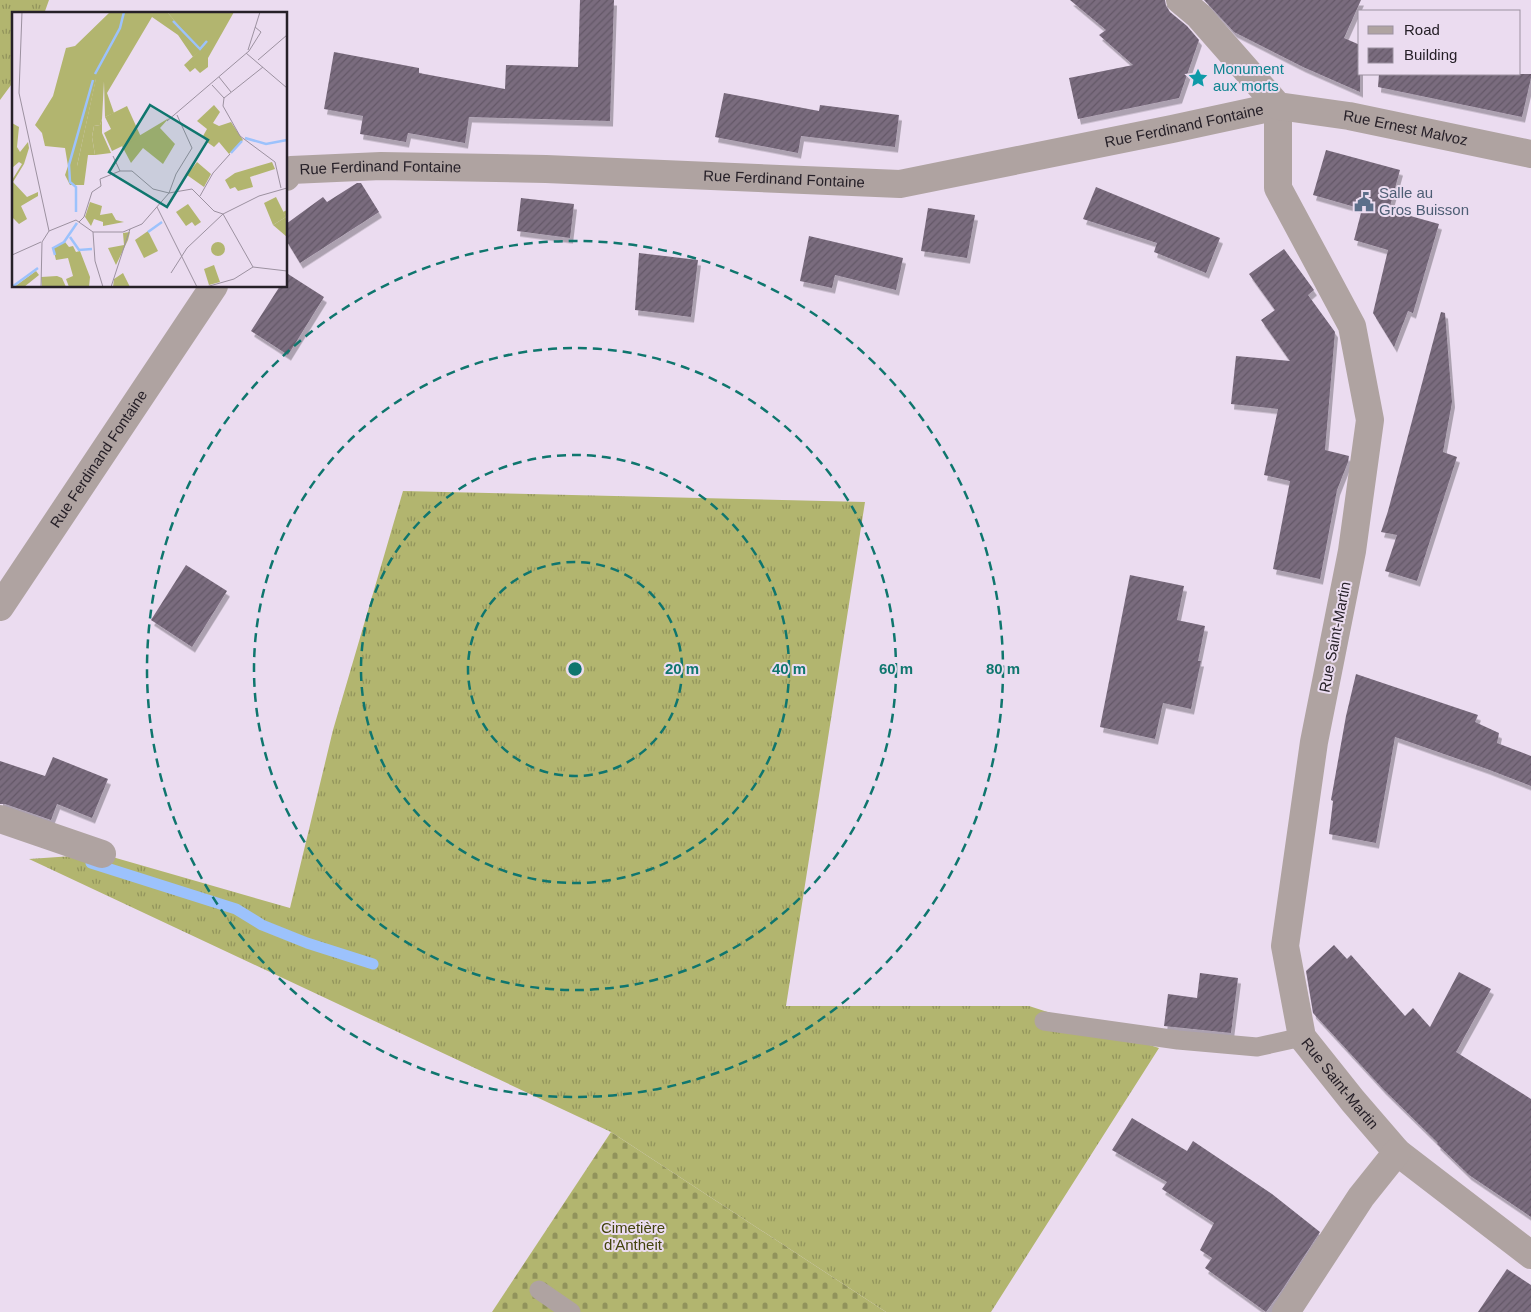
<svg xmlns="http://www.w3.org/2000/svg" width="1531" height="1312" font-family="Arial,sans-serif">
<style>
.grass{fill:url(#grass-tufts)}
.cemetery{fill:url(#cemetery-stones)}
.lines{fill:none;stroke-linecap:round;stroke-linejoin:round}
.stream{stroke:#9cc2fc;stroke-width:11}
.building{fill:url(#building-hatch);filter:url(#shadow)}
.service{stroke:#afa3a1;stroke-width:19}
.minor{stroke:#afa3a1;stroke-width:28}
.tertiary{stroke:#afa3a1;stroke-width:28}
.ring{fill:none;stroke:#0f766e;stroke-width:2.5;stroke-dasharray:9 6}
.labels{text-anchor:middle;stroke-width:4;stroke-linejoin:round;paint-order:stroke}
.culture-label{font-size:15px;fill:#0d838f;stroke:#ebdcf0;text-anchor:start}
.street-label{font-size:15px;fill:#262028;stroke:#ebdcf0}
.service-label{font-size:15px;fill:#4e5e75;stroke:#ebdcf0;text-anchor:start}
.park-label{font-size:15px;fill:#43440d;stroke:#ebdcf0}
.inset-river{fill:none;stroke:#9cc2fc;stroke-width:2.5}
.inset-road{fill:none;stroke:#9c91a0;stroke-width:1}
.view{fill:#0f766e;fill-opacity:0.15;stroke:#0f766e;stroke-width:2.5}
.inset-edge{fill:none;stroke:#262028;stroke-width:2.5}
.centre{fill:#0f766e;stroke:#ebdcf0;stroke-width:2.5}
.ring-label{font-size:15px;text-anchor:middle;font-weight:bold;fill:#0f766e;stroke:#ebdcf0;stroke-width:4;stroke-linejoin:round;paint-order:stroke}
</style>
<defs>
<pattern id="grass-tufts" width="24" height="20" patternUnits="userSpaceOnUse" patternTransform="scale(1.25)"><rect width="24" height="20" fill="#b2b56f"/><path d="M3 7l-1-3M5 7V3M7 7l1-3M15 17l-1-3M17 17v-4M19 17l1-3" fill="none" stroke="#91935b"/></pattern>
<pattern id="cemetery-stones" width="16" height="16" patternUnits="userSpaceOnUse" patternTransform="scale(1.25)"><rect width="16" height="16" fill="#b2b56f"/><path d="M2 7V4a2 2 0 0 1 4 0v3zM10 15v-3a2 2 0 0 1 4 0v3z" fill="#91935b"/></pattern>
<pattern id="building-hatch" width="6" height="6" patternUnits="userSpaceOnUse" patternTransform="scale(1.25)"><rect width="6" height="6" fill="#7a6c7e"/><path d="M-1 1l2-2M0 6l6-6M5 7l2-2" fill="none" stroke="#645867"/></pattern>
<filter id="shadow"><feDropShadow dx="3" dy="5.5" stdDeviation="0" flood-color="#0004"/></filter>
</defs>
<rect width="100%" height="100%" fill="#ebdcf0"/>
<g class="grass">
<path d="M0 0H49L44 14H14V81L0 100Z"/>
<path d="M403 491 865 502 786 1006H1029L1159 1048 991 1312H886L611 1132 29 859 102 854 290 908 333 730Z"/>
</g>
<path class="cemetery" d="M611 1132 886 1312H492Z"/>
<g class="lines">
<path class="stream" d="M91 863 236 909 262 925 307 943 373 964"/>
</g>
<g class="building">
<path d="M580 0H614L610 121 469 117 465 143 408 133 406 142 360 134 363 116 324 109 334 52 419 68V73L505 89 506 65 578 67Z"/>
<path d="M1070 0H1165L1166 6 1170 12 1187 26 1199 40 1179 98 1078 119 1069 78 1133 65 1099 35 1106 30Z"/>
<path d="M1204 0H1361L1344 38 1360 45V92L1303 67 1234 32Z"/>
<path d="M1379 74H1531V78L1522 117 1378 87Z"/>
<path d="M724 93 819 111 820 105 899 115 895 147 801 136 798 153 715 137Z"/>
<path d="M1326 150 1400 170 1389 210 1439 224 1413 313 1408 311 1394 347 1373 313 1388 250 1354 240 1362 209 1313 195Z"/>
<path d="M357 183H361L379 212 300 263 286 240V224L323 197 327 202Z"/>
<path d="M1096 187 1220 238 1206 273 1154 252 1157 243 1083 219Z"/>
<path d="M521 198 574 204 570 238 517 231Z"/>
<path d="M928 208 975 215 967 258 921 251Z"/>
<path d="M809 236 903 258 896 290 835 275 832 288 800 281Z"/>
<path d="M1284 249 1314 290 1308 295 1335 332 1325 450 1349 456 1348 462 1337 490 1320 579 1273 569 1290 481 1264 475 1278 409 1231 404 1236 356 1290 361 1261 320 1275 310 1249 274Z"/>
<path d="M639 253 698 260 691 317 635 310Z"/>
<path d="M288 274 324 297 288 355 251 331 280 286H286V277Z"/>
<path d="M1441 312 1445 313 1452 402 1443 452 1457 457 1417 581 1385 571 1397 535 1381 532 1388 511Z"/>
<path d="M186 565 227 591 192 647 151 620Z"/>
<path d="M1130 575 1184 586 1177 620 1205 626 1198 661H1201L1191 709 1163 703 1155 739 1100 727Z"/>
<path d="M1356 674 1478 715 1475 722 1499 733 1497 743 1531 756V786L1487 769 1395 737 1376 843 1329 834 1333 801 1331 800 1346 716Z"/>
<path d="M53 757 108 779 92 818 57 804 51 820 5 804H0V761L45 776Z"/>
<path d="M1334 945 1347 959 1351 955 1405 1016 1413 1008 1430 1027 1459 972 1491 989 1456 1052 1531 1099V1217L1469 1175 1437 1144 1438 1143 1383 1089 1313 1013 1306 971Z"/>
<path d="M1200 973 1238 978 1231 1033 1164 1026 1168 994 1197 998Z"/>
<path d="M1132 1118 1187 1151 1193 1141 1272 1194 1320 1232 1284 1287 1266 1312 1205 1268 1212 1258 1200 1250 1214 1223 1162 1189 1167 1182 1112 1150Z"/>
<path d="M1507 1269 1531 1285V1312H1478Z"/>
</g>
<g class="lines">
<g class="service">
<path d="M1044 1021 1178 1040 1257 1047 1302 1037"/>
<path d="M539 1290 571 1312"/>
</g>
<g class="minor">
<path id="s1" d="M286 177 291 170 381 166 546 169 900 184 1172 129 1278 106V188L1352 326 1370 420 1352 551 1314 742 1285 946 1302 1037 1353 1101 1397 1152 1531 1255"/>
<path id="s2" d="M0 607 214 286"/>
<path d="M0 819 102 854"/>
<path d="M1286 1312 1361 1197 1397 1152"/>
</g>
<path class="tertiary" id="s3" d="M1180 0 1198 15 1278 106 1349 116 1531 154"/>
</g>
<g class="ring">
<circle cx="575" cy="669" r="107"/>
<circle cx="575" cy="669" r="214"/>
<circle cx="575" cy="669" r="321"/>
<circle cx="575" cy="669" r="428"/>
</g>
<defs>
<symbol id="sight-bare" viewBox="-9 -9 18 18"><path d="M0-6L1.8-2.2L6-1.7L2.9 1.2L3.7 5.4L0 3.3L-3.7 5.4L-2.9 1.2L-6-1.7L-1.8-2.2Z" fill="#0f9aa8" stroke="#ebdcf0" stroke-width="2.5" paint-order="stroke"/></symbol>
<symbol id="civic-bare" viewBox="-9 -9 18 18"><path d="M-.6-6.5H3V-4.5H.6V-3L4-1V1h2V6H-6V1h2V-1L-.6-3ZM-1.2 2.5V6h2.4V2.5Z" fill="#5c6f8a" stroke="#ebdcf0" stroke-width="2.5" paint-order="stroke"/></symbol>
</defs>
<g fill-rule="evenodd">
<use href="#sight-bare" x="1184" y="64" width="28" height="28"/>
<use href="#civic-bare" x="1350" y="188" width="28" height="28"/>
</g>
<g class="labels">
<g class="culture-label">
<text x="1213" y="74">Monument<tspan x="1213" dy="17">aux morts</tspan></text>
</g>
<g class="street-label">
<text dy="5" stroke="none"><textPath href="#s1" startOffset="908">Rue Ferdinand Fontaine</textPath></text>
<text dy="5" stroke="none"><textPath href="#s3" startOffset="274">Rue Ernest Malvoz</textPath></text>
<text dy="5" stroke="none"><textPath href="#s1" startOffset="98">Rue Ferdinand Fontaine</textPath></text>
<text dy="5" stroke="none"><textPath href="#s1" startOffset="502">Rue Ferdinand Fontaine</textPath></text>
<text dy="5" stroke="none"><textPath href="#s2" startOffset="178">Rue Ferdinand Fontaine</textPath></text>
<text transform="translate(1335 637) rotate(-79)" y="5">Rue Saint-Martin</text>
<text dy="5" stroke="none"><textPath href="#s1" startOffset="2024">Rue Saint-Martin</textPath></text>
</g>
<g class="service-label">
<text x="1379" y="198">Salle au<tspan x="1379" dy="17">Gros Buisson</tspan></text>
</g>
<g class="park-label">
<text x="633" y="1233">Cimetière<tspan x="633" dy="17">d'Antheit</tspan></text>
</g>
</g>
<g transform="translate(12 12)">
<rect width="275" height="275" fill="#ebdcf0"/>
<path d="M98 0H155L189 38 181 45 166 23 140 5 95 81 102 101 93 105 92 70 84 67 65 154H56L53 136 33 134 30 121 23 113 41 84 54 36 63 34ZM202 93 208 100 201 111 207 114 219 110 231 128 217 142 207 130 202 135 195 130 191 124 195 117 185 109ZM157 106 148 116 163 132 151 152 131 136 119 151 110 134ZM90 107V121L99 141 83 143 80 125 82 114 88 113ZM0 111 7 115 5 135 8 140 16 130 17 136 12 152 1 170 15 185 26 180V184L9 194 15 207 7 212 0 205V168L10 152 7 150 0 156ZM185 150 199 162 192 175 175 163ZM260 150 263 157 238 165 241 175 226 179 223 175 218 177 213 168 223 161ZM176 192 189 210 183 214 180 210 174 214 164 200ZM275 198V225L261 213 274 205 271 200ZM136 219 146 239 132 246 123 228ZM118 220 116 228 104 253 96 236 112 233 111 221ZM53 230 57 235 61 234 64 240 68 239 78 265 77 275H57L54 267 61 264 56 246 44 248 41 236ZM202 253 208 270 197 273 192 257ZM24 259 27 263 12 275H2ZM111 261 118 275H101L102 267ZM45 264 50 266 54 275H30L29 265Z" fill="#b2b56f"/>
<path d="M155 0H222L196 46V55L188 61 183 56 178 60 172 53 188 38ZM84 66 92 69 90 107 88 113 82 114 80 125 83 143H76L72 173H58L53 163 56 154H65ZM264 185 274 205 261 213 252 191ZM78 190 90 194 88 203 100 201 104 208 112 210 91 214V210L82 207 79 214 73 205ZM199 237a7 7 0 1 1 14 0a7 7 0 1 1-14 0Z" fill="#b2b56f"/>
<path d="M115 94 129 125 100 139 92 121 99 117 93 105Z" fill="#b2b56f"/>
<path class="inset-river" d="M161 9 188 37 195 29M83 62 108 16 112 0M233 126 254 132 275 128M219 141 230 129M64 200V175L58 170 57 153 81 68M136 220 150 210M58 225 67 238 80 237M43 243 41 236 52 230 65 211M0 275 26 256"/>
<path class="inset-road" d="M10 0 7 81 37 219M236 38 248 0M234 41 275 76M246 48 275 23M207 65 219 80M200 73 212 86M212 86 211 94 228 124 263 150 269 176M212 86 251 55M155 109 237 39 249 20 243 15M101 144 108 159M157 181 180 177 202 199 211 202 241 255M188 184 201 161 218 142M145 195 185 275M67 210 72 205 80 180 89 174 88 167 108 159H120L141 177 157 181M37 219 64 208 81 220H111L130 212 157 181 164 162 180 136 165 103M81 220 83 249 91 275M0 243 29 230M159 261 175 236 211 202 247 184 275 176M29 275 30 230 37 219M99 275 118 217M194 275 222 267 241 255 275 259"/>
<path class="view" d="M138 93 196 128 155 195 97 160Z"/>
<rect width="275" height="275" class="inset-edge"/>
</g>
<circle cx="575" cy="669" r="8" class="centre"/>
<g class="ring-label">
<text x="682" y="674">20 m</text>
<text x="789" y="674">40 m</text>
<text x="896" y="674">60 m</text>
<text x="1003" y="674">80 m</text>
</g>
<rect x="1358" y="10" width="162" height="65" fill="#ebdcf0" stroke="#9c91a0"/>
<rect x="1368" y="26" width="25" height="8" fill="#afa3a1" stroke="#9c91a0"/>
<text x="1404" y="35" font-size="15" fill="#262028">Road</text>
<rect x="1368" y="48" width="25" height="15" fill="url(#building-hatch)" stroke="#9c91a0"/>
<text x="1404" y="60" font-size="15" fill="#262028">Building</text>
</svg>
